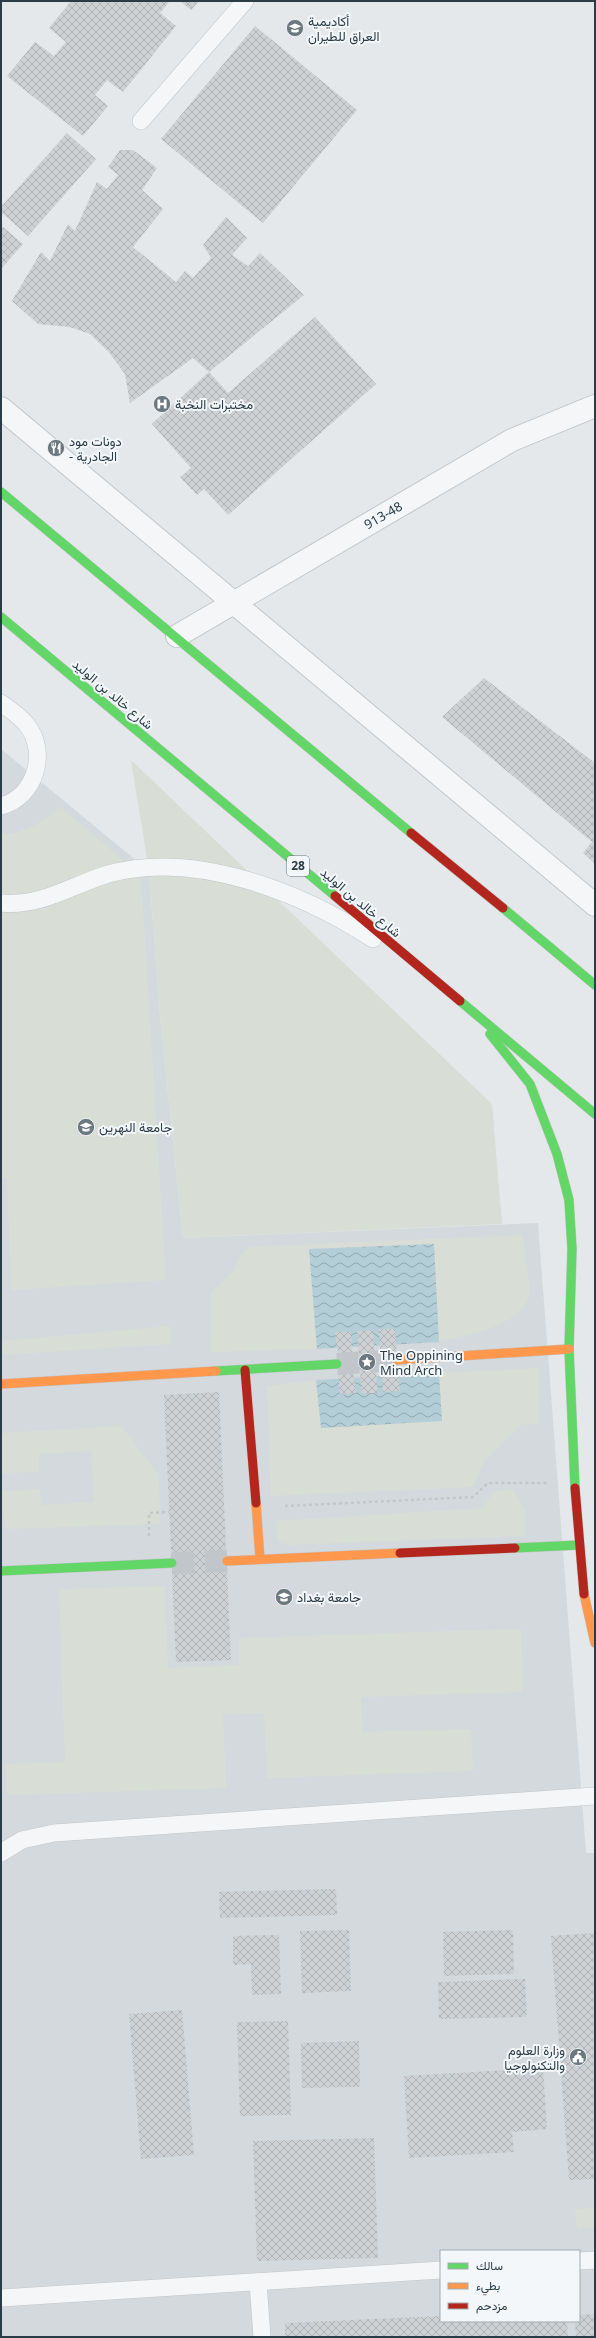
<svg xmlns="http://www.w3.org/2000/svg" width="596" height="2338" font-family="'Noto Sans',Vazirmatn,sans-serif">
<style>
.built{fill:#d3d9dd;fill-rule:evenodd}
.grass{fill:#d8ded5}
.water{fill:url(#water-waves)}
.building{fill:url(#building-cross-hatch)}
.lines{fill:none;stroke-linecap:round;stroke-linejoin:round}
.secondary-tunnel{stroke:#c0c6c9;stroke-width:22;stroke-dasharray:22 11;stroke-linecap:butt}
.lane-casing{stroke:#c3c6c8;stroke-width:18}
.street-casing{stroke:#c3c6c8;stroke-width:24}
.fast-casing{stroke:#c3c6c8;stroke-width:10}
.slow-casing{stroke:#c3c6c8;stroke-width:10}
.jam-casing{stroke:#c3c6c8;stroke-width:10}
.path{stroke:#c3c7ca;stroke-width:2.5;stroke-dasharray:3 3;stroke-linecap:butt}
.lane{stroke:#f5f6f7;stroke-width:17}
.street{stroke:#f5f6f7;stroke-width:22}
.fast{stroke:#63d668;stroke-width:9}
.slow{stroke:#ff974d;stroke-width:9}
.jam{stroke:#b3261e;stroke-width:9}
.labels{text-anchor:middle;stroke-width:4;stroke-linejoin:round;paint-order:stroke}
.shield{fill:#f3f7f9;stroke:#66747c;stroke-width:1}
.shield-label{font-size:12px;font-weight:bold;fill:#2a3c46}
.poi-label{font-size:13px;fill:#2a3c46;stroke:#f3f7f9;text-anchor:start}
.street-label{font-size:13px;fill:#2a3c46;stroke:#f3f7f9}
</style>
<defs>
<pattern id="water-waves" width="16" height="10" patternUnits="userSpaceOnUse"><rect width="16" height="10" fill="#b3ced6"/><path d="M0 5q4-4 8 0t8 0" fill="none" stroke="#92a8af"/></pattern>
<pattern id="building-cross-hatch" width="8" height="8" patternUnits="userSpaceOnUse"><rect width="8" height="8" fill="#cdd1d3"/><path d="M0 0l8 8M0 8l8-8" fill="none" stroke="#b0b4b6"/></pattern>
</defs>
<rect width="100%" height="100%" fill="#e5e8ea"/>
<path class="built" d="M1 749 149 871 160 1016 183 1238 538 1223 586 1853H595V2337H1ZM441 2251H579V2321H441Z"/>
<g class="grass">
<path d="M131 760 492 1104 502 1224 183 1238 160 1016 149 871Z"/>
<path d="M61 807 141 875 166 1280 11 1290 7 1178H1V834C24 835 43 820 61 807Z"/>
<path d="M523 1235C524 1247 531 1287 529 1296 522 1327 464 1335 439 1342L434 1244 310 1249 317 1349 210 1352 211 1292 234 1271 239 1257 250 1247Z"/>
<path d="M170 1326 172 1344 1 1355V1341Z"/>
<path d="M539 1368 538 1423 521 1425 484 1462 473 1487 271 1496 267 1386 316 1380 321 1428 442 1421 439 1373Z"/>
<path d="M121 1426 159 1475 160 1524 5 1529 1 1491 40 1489 41 1505 94 1502 91 1451 39 1454V1472L2 1473 1 1433Z"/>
<path d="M513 1489 526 1512V1536L288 1545 277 1541 276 1521 483 1508 493 1492Z"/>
<path d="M165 1586 168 1668 239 1665V1638L521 1629 523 1692 361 1697 362 1732 471 1729 473 1771 267 1778 264 1713 223 1714 226 1788 7 1795 6 1764 65 1762 59 1589Z"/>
<path d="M595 2208V2227L577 2229 575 2209Z"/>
</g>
<g class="water">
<path d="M434 1244 439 1342 317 1349 309 1249Z"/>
<path d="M439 1373 442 1421 321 1428 316 1380Z"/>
</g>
<g class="building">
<path d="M71 1H170L160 13 176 26 123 92 107 80 95 95 108 106 83 136 7 76 35 42 54 56 66 42 49 28Z"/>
<path d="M180 1H199L191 10Z"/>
<path d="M255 26 357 110 263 223 161 139Z"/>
<path d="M67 133 96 159 28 236 1 212V207Z"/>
<path d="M120 150H133L157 168 142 190 163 209 133 247 176 282 185 271 193 278 211 258 203 245 226 217 247 238 232 255 248 266 260 253 304 295 209 372 193 358 130 403 125 374 108 351 90 334 70 327 38 324 12 301 41 252 50 261 68 224 75 231 97 182 107 189 118 175 108 167Z"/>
<path d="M3 227 23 244 1 269V229Z"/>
<path d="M315 317 376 384 228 515 204 489 197 495 180 477 191 468 152 424 209 372 228 393Z"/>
<path d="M484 678 595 763V864L583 853 592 842 442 717Z"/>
<path d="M379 1329H395L397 1359 381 1360Z"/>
<path d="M373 1330 375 1360 359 1361 357 1331Z"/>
<path d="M335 1332H351L353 1362H339Z"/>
<path d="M383 1361V1363L397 1361 400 1391 383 1392 381 1362Z"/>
<path d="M375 1362 378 1393H362L359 1363Z"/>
<path d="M352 1364 356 1393 340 1395 338 1371 339 1366Z"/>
<path d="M219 1392 231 1660 176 1662 164 1395Z"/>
<path d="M336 1889 337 1915 220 1918 219 1892Z"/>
<path d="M349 1930 351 1991 302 1993 300 1931Z"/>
<path d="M513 1930 514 1974 444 1976 443 1932Z"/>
<path d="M595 1933V2179L569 2180 551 1936Z"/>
<path d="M279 1935 281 1994 252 1995 251 1964 233 1965V1936Z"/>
<path d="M525 1979 527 2017 439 2019 438 1982Z"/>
<path d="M182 2010 194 2155 141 2159 129 2014Z"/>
<path d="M288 2021 291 2115 240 2116 237 2022Z"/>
<path d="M359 2041 360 2087 302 2088 301 2043Z"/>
<path d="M543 2068 547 2129 512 2132 514 2152 409 2158 404 2076Z"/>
<path d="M374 2138 378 2258 257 2261 253 2141Z"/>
<path d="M595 2314V2337H576L575 2321H579V2315Z"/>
<path d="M441 2316V2321H567L568 2337H285V2323Z"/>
</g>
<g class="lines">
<g class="secondary-tunnel">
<path d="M337 1364 397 1360"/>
<path d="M172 1563 227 1561"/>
</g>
<defs>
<g id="lane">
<path d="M141 121 245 1"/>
<path d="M1 703C9 709 20 716 27 725 48 752 36 797 1 806"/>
<path d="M1 903C41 907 72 885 108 874 195 850 301 892 373 939"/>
<path d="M1 1853 22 1840 54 1833 595 1796"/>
<path d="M579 2261 595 2260"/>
<path d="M258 2282 262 2337"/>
<path d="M1 2298 441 2270"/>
</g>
<g id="street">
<path d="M1 408 595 905"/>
<path d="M177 636 512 440 595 406"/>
</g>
<g id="fast">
<path d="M1 492 411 833"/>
<path d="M1 617 335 896"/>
<path d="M503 908 595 985"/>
<path d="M460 1001 595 1114"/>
<path d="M490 1034 530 1084 557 1154 569 1200 572 1249 569 1349 575 1488"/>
<path d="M216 1371 337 1364"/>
<path d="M515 1548 579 1545"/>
<path d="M1 1571 172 1563"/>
</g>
<g id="slow">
<path d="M397 1360 569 1349"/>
<path d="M1 1384 216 1371"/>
<path d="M256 1503 260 1559"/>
<path d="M227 1561 400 1553"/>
<path d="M584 1594 595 1643"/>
</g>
<g id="jam">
<path d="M411 833 503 908"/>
<path d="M335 896 460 1001"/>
<path d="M245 1370 256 1503"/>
<path d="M575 1488 584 1594"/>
<path d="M400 1553 515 1548"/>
</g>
</defs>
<use href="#lane" class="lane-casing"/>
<use href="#street" class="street-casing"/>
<use href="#fast" class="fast-casing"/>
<use href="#slow" class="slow-casing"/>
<use href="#jam" class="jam-casing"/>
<g class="path">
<path d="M285 1506 473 1497 488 1483H547"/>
<path d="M149 1536V1513L169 1512"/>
</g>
<use href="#lane" class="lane"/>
<use href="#street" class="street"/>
<use href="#fast" class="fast"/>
<use href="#slow" class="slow"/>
<use href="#jam" class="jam"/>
</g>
<defs>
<symbol id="school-disc" viewBox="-11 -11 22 22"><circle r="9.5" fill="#6b787f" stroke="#f3f7f9"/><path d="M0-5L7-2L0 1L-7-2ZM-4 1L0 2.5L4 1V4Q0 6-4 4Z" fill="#fff"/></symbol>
<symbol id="hospital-disc" viewBox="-11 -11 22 22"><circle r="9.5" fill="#6b787f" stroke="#f3f7f9"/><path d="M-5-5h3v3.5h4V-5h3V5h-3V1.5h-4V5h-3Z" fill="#fff"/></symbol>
<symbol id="restaurant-disc" viewBox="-11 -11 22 22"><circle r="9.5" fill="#6b787f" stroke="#f3f7f9"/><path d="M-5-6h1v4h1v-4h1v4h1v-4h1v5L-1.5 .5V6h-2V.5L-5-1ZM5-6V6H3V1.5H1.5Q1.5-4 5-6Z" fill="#fff"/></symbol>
<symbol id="university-disc" viewBox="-11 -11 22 22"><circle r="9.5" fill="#6b787f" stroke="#f3f7f9"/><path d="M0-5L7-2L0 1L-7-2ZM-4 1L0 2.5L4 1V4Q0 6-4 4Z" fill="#fff"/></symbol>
<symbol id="sight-disc" viewBox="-11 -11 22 22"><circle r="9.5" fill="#6b787f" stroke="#f3f7f9"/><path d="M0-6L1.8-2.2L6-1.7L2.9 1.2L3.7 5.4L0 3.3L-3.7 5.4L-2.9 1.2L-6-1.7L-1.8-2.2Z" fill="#fff"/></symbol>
<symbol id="civic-disc" viewBox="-11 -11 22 22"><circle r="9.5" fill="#6b787f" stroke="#f3f7f9"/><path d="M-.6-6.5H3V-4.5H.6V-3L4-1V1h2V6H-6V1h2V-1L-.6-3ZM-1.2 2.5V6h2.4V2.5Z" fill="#fff"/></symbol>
</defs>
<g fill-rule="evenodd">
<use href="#school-disc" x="285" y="18" width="20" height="20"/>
<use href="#hospital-disc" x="152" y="394" width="20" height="20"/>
<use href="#restaurant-disc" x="46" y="438" width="20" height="20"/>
<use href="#university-disc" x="76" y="1117" width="20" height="20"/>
<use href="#sight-disc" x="357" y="1352" width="20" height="20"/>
<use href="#university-disc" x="274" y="1587" width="20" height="20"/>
<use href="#civic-disc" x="568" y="2047" width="20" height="20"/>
</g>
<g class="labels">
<rect class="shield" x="287" y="856" width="22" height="20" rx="3"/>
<g class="shield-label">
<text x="298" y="870">28</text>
</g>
<g class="poi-label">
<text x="308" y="26">أكاديمية<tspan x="308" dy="15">العراق للطيران</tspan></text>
<text x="175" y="409">مختبرات النخبة</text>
<text x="69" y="446">دونات مود<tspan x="69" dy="15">- الجادرية</tspan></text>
<text x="99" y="1132">جامعة النهرين</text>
<text x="380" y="1360">The Oppining<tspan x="380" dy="15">Mind Arch</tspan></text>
<text x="297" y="1602">جامعة بغداد</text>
<text x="565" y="2055" text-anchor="end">وزارة العلوم<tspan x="565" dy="15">والتكنولوجيا</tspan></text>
</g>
<g class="street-label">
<text transform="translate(383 515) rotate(-30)" y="5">913-48</text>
<text transform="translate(113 694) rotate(40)" y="5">شارع خالد بن الوليد</text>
<text transform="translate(361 902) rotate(40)" y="5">شارع خالد بن الوليد</text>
</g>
</g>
<rect width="596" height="2338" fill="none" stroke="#2a3c46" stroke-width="4"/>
<rect x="440" y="2250" width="140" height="72" fill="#f3f7f9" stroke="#a3acb1"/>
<rect x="448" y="2263" width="20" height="6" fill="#63d668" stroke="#a3acb1"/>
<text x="476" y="2270" font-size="12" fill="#2a3c46">سالك</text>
<rect x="448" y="2283" width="20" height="6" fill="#ff974d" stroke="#a3acb1"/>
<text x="476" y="2290" font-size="12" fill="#2a3c46">بطيء</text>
<rect x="448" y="2303" width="20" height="6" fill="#b3261e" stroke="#a3acb1"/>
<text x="476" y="2310" font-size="12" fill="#2a3c46">مزدحم</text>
</svg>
